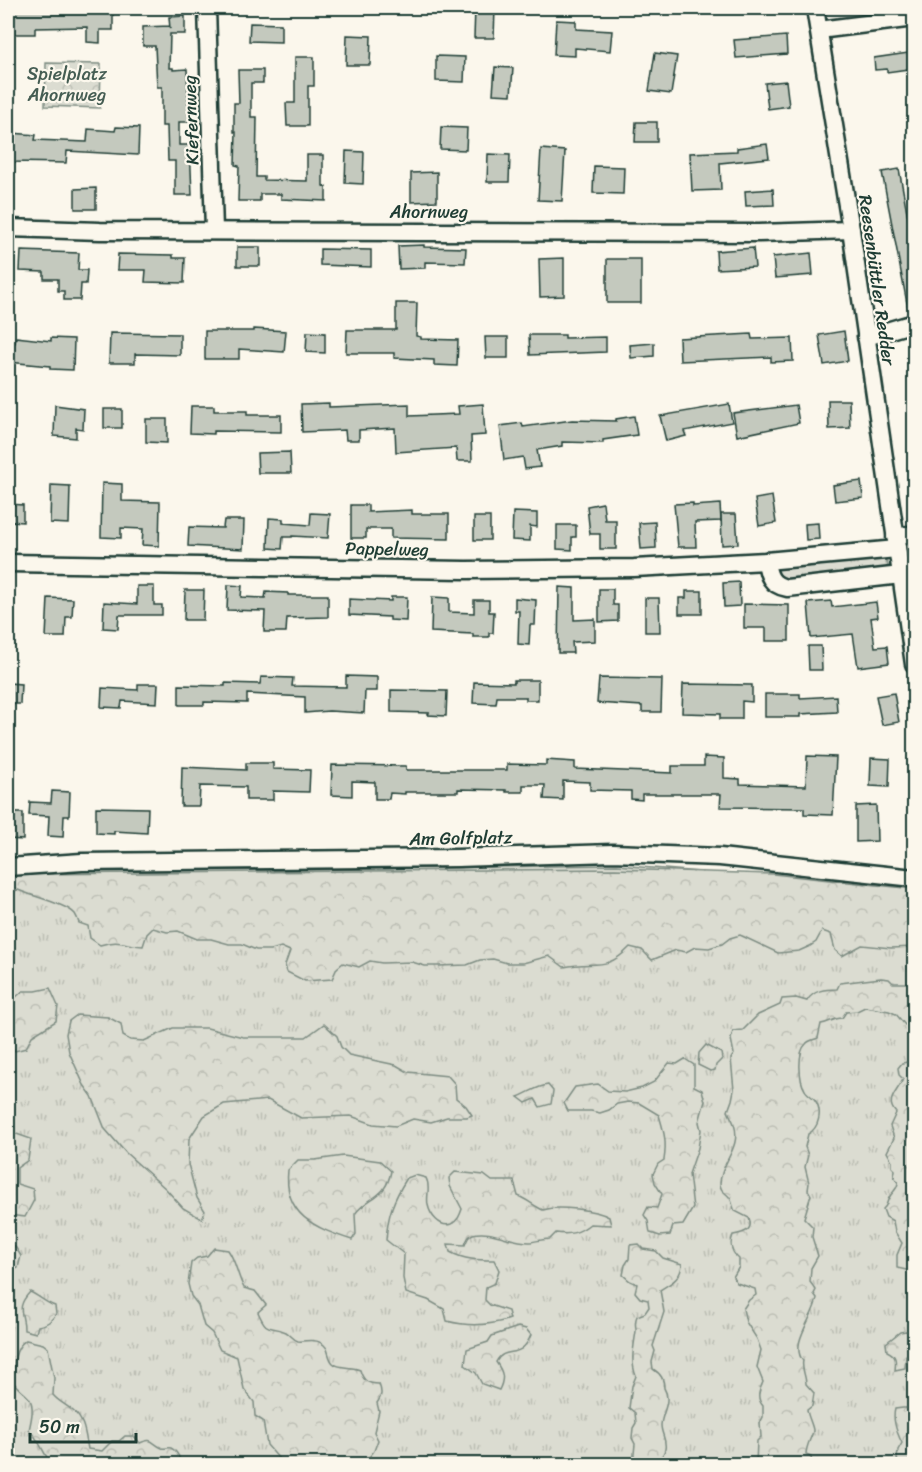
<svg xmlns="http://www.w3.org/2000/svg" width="922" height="1472" font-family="Sriracha,sans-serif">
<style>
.grass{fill:url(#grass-tufts);stroke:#7d8c82;stroke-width:1.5}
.forest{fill:url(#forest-crowns);stroke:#7d8c82;stroke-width:1.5}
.building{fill:#c4c9be;stroke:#1f3d34;stroke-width:1.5}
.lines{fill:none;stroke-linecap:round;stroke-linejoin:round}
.minor-casing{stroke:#1f3d34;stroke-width:21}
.minor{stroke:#fbf7ec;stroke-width:16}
.labels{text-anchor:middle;stroke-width:4.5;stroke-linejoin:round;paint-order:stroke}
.park-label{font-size:18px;fill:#455d53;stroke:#fbf7ec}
.street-label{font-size:18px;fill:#1f3d34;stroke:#fbf7ec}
</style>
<defs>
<pattern id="grass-tufts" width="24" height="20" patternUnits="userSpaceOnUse" patternTransform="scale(1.5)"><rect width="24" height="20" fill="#dbdcd1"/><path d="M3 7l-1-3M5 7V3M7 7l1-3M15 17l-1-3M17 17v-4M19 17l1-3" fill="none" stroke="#bcbeb4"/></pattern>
<pattern id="forest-crowns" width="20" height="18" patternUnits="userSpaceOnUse" patternTransform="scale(1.5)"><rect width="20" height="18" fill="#dbdcd1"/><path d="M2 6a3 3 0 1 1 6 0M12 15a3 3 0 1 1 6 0" fill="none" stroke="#bcbeb4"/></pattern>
</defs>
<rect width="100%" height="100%" fill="#fbf7ec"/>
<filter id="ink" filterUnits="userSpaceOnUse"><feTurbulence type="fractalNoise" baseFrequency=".0167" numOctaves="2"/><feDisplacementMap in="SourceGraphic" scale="12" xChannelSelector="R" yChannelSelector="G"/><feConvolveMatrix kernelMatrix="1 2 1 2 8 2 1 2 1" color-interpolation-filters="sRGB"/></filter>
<g filter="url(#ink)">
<g class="grass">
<path d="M884 557 888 565 887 569 786 583 772 571 774 568Z"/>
<path d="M617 865 914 890V1464H8V877L35 873 81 871 306 870Z"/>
</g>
<g class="forest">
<path d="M46 63 101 64 100 108 45 106Z"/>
<path d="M615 869 773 874 914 889V947L891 948 862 945 842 956 835 950 831 934 822 931 816 942 810 946 799 951 778 953 740 935 730 938 722 944 709 948 695 947 686 952 676 950 652 960 642 950 630 947C605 973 595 960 564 967L549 956 523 963H507L493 959 480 960 467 965 438 966H425L412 962 382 963 370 961 359 967 343 963 337 968 332 979 305 981 287 972 285 965 290 951 281 947 271 950H256L242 944H229L211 939H197L178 931 167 932 153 928 147 934 143 946C124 945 120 939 100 945L90 938 88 926 79 923C78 920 77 917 75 914 67 904 30 896 16 889L10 901H8V876L26 874Z"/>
<path d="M881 978 889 979 893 983H914V1025H905L896 1014 889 1011 865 1007 857 1011 846 1012 842 1018C834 1018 829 1023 821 1024L818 1038C814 1040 809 1040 806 1044 797 1052 799 1081 805 1090 807 1094 813 1097 815 1100 823 1111 819 1128 808 1134L805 1147 808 1155 805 1167 809 1183 808 1190 811 1195 804 1218 813 1227 812 1237 818 1256 811 1268 810 1282 816 1290 814 1294 817 1298C814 1318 789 1343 803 1361 801 1368 806 1376 806 1384L814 1393 812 1406 807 1410C808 1417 812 1424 813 1430 813 1436 806 1444 806 1455L811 1457 812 1464H756L757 1441 761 1437 760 1423 763 1417V1406C756 1398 759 1391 763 1382L757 1367 761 1350 757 1339 746 1322 743 1309 749 1300 756 1295 755 1289 737 1283 733 1277 739 1267V1259C731 1252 729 1245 733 1235 743 1233 754 1231 749 1218L735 1211C733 1208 732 1201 730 1198 726 1192 720 1192 720 1183 721 1161 742 1148 734 1124 733 1120 730 1116 728 1111L732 1100 734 1090 731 1059 734 1054 731 1039 733 1031 743 1030 758 1015 780 1005 782 999 796 998 807 1001C813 990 826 989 837 989L840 983Z"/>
<path d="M50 988 58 1006 56 1021 32 1036 26 1048 15 1051 8 1040 9 1003 23 991H36Z"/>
<path d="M77 1015 108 1017 121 1024 123 1036 130 1040 144 1041 173 1028H207L243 1037H306L324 1024 337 1036 341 1047 349 1055 396 1065 408 1072 448 1076 455 1084 456 1098 466 1106 472 1115 467 1117H447L431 1122 413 1119 396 1126 373 1124 351 1116 301 1118 268 1100 224 1104 204 1116 189 1139 188 1164 197 1198 205 1211 202 1219 183 1208 166 1189 126 1153 105 1129 92 1096 84 1085 69 1052 66 1034 69 1021Z"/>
<path d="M706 1045 721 1053 722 1059 716 1065 715 1070 710 1071 698 1065 699 1053Z"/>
<path d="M914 1045V1275L911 1271 897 1268V1255L902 1243 895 1232 893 1221 886 1217 883 1209C888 1205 886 1203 889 1198 892 1191 897 1191 898 1183L894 1176 895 1170 892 1167V1161L887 1152 894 1138 890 1126 896 1113C884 1100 898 1092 903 1079L899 1075 898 1068 902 1063 913 1061Z"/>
<path d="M685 1059 694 1065V1086L702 1090 705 1101 699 1122 701 1130 698 1148 689 1174 693 1208 683 1225 673 1226 670 1235 660 1236 650 1233 648 1221 644 1215 648 1207 657 1208 662 1194 655 1183 653 1174 658 1164 664 1160C667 1141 664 1132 659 1115L639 1103 628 1102 617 1104 609 1110 600 1113 591 1111H568L564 1103 575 1087 598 1084 608 1091 625 1092 642 1088 654 1082 669 1063 677 1064Z"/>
<path d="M548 1085 553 1091 551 1104 540 1107 535 1099 526 1103 518 1097C529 1093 537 1086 548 1085Z"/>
<path d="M8 1131 31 1139 28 1160 17 1168V1184L33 1189 34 1200 25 1217 8 1215Z"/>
<path d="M343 1156 380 1161 391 1171C386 1199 368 1196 355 1214L356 1234 352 1240C315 1228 283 1215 288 1170L298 1160H315Z"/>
<path d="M455 1172 484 1175 492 1181H514L518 1196C528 1200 534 1206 543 1210 557 1205 597 1210 609 1217L611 1225 590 1224C579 1233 570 1235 556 1233L550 1239C542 1239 538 1241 531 1242 512 1243 491 1229 473 1234 468 1236 467 1240 465 1245L448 1244 450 1252C465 1260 477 1260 494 1260L499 1270 495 1283 486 1287 485 1300 490 1305 508 1311 510 1319C488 1326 469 1327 447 1321L444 1309 428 1300 406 1293 403 1278 404 1254 386 1240C388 1214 393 1200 407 1178L415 1175 426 1178C431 1187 426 1195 428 1205 430 1215 440 1228 451 1224 458 1221 460 1215 462 1209L450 1186 449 1178Z"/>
<path d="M8 1241 16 1248 21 1256 18 1268 8 1273Z"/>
<path d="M638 1244 643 1249 656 1251 663 1258 682 1264C681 1279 671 1283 660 1290L664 1312 653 1346 655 1351 652 1362 653 1369C661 1374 664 1379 664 1388 672 1401 662 1412 661 1425 661 1434 667 1440 665 1449 664 1456 658 1459 654 1464H633L635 1444 632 1438 633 1428 636 1423 635 1413 629 1408 632 1386 636 1376C630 1361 634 1346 636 1331 636 1325 634 1322 637 1316L645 1313 649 1307 648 1300 640 1298 635 1292 637 1284 630 1281 623 1275 625 1265 629 1259 630 1245Z"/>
<path d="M214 1248 228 1250C236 1261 237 1275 244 1288L255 1291 266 1305 258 1312C268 1335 269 1324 286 1332 291 1335 292 1339 298 1341 305 1342 314 1338 321 1343 330 1347 327 1357 333 1363 339 1369 352 1366 360 1370 363 1381 368 1384 379 1384 382 1392 382 1396 377 1403L379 1411 374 1432 378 1440 374 1451 364 1464H280V1460L267 1445 263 1421 255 1416 254 1402 244 1389 237 1357 220 1350 212 1333 204 1326 198 1305 191 1296 188 1284 191 1263 197 1258 207 1256Z"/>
<path d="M30 1292C39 1296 46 1303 55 1306L56 1314C51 1321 47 1325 38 1326L36 1333 24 1330C25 1314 14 1309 30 1292Z"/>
<path d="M518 1327 526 1329 531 1335C520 1362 506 1344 496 1362 503 1372 505 1378 499 1390L482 1384 476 1373 465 1365 467 1349 488 1342 492 1336Z"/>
<path d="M906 1331 912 1332 914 1337V1355L906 1356 905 1368 895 1370C896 1360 897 1356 887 1351L886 1343 900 1332Z"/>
<path d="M26 1340 43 1344 48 1348 54 1378 53 1395C59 1402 65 1404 72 1410 85 1420 85 1434 88 1449L102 1451 112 1441H119L125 1436H134L140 1443C153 1437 151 1443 162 1448 165 1449 168 1447 171 1448 178 1451 180 1459 182 1464H52C42 1453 41 1441 29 1430 31 1421 35 1406 29 1398 26 1394 18 1389 14 1383 14 1368 12 1349 26 1340Z"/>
<path d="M903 1408H914V1464H899L897 1459 898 1450 902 1443C897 1433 892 1420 895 1409Z"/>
</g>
<g class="building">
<path d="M14 8H75V10H113V30H100V43L87 42V27L35 28V34H14Z"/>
<path d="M475 8H495L494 38H474Z"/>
<path d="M185 16V34H170L169 68H173V70L187 69 189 122H179V145H190L192 195H175V161H168L167 126H162V87H157L155 46H143V27L169 26 170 29 169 17Z"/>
<path d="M556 20 576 21V29L612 31 610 51 575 48V56L554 55Z"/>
<path d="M250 23 281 24V42L249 41Z"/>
<path d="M347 35 371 36 370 65H346Z"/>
<path d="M786 36 787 54 736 58 734 40Z"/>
<path d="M915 52V68L887 72V69L875 70 874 58Z"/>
<path d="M655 53 677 56 671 94 649 91Z"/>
<path d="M436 56 465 57 464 82 436 81Z"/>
<path d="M295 57H314V86H308V126H287L286 103H295Z"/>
<path d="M495 67 513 68 511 95 493 94Z"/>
<path d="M238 70H263V83H251V117H257L256 177H264V180L307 181V155H323V186L326 187V201L281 199V194H260V201H238L239 166 235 165 236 132H234V103H239Z"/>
<path d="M786 81 789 106 768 109 765 83Z"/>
<path d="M636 122H657V142H635Z"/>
<path d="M116 127 139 128 138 155 67 151 66 163 11 162 12 133 36 135 35 140 87 142 88 129 115 131Z"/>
<path d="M441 127 467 128 466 150 440 149Z"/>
<path d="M767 144 769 158 720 163 721 190 692 191 690 153 737 151V148Z"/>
<path d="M541 149 565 151 562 201 538 200Z"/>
<path d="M346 151 364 152 363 184 345 183Z"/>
<path d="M488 154 510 155 509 182H487Z"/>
<path d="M594 166 624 167 623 194 593 193Z"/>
<path d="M899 169 915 255V313L909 314 882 172Z"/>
<path d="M437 172V201L411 202V173Z"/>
<path d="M96 188V209H75V189Z"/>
<path d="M773 189 774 205 746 206 745 191Z"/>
<path d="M424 245V247L466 248 465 263 425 262V268L399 269 398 246Z"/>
<rect x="237" y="247" width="23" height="19"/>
<path d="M753 248 755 267 717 269 716 251Z"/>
<path d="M320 249 371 250V267L320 265Z"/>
<path d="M21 251 79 253 78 270H87L86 284H81L80 300H64V291H58V279H44V272L20 271Z"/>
<path d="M811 253 813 275 775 278 773 257Z"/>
<path d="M118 254 173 255V258H185L184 283 145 282 146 270H117Z"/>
<path d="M564 258V296L540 297 539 259Z"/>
<rect x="607" y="259" width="34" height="44"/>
<path d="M396 303H417L416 336 421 337V339L458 340 457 366 434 365V360L394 358V353H346L347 330H396Z"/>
<path d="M254 329 286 331 284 352 239 349V359H205V331H254Z"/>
<path d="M844 331 848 361 824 365 819 335Z"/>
<path d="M307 332 325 333V353L306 352Z"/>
<path d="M110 333 180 334V355L135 354V363H109Z"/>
<path d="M751 334 752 339 792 338 793 361 771 362V357L680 361 679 338Z"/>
<path d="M529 335H565V338L606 337V352L530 355Z"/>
<path d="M16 337 51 341V338L74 339 73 370 50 369V366L8 362V345L15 343Z"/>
<path d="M485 337H508V358H486Z"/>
<path d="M654 343V356L631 358 630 345Z"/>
<path d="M828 400H849L850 428 829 429Z"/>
<path d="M329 403V407L409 404V416L459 414 458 406 483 404 485 435 471 436 472 461H457L456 448 396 452 395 428 359 430V440H346L345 430 302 432 301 404Z"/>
<path d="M729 404 732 422 684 431 686 436 666 441 660 416Z"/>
<path d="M55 405 84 409 83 429 76 428V438L54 436Z"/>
<path d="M796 405 799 423 737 436 733 413Z"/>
<path d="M191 406H214V411H247V415H281V432L214 431V434L190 433Z"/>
<rect x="104" y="409" width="18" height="19"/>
<path d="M634 416 637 435 603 440V443L562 442V446L537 450 540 467 525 469 523 457 504 460 500 426 522 423 523 427 572 420 616 421V419Z"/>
<path d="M146 419H167V443L146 442Z"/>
<path d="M290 452 291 473H258L257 453Z"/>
<path d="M861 481 863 498 835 501 833 485Z"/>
<path d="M102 483 122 484V501L160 502 159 546 142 545 143 529 121 528V538L101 537Z"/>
<path d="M51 485 70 486 69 524 50 523Z"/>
<path d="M772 496 776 523 759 526 755 499Z"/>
<path d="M603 503 605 520H616V549H600V534H590L587 506Z"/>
<path d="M693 503V506L720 504 721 521 695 522 696 547H678L674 504Z"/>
<path d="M8 504 23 505V522L8 521Z"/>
<path d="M351 505H368V512L412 510V514H449V539L391 538V529H366V538H351Z"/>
<path d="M513 512 537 513V527L530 526V541L512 540Z"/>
<path d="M311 513 330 514 328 538 292 536V537H283L282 549 268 548 269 518 283 519V523L310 525Z"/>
<path d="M721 514H736L738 544 722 545Z"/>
<rect x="474" y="517" width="16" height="23"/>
<path d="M224 520H244L243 549 188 546 189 527 223 528Z"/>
<path d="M655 522 656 548 641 549 639 523Z"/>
<path d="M818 523 819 539 806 540 805 524Z"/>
<path d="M557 525H576V537H572V550L557 549Z"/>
<path d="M739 582 740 606 724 607 723 583Z"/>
<path d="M228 585 242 586 241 597 265 598 266 592 288 593V595H328V617L287 618 286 632H264L265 611 227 610Z"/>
<path d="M137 586H154V605H162V615H119L118 629 103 628 104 602 137 604Z"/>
<path d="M559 587 574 588V620L595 619V641L572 642 573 653H558Z"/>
<path d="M599 589H613V605H618V621L599 622Z"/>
<path d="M185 590H204L203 620H184Z"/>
<path d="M686 591H702V614H679V598H686Z"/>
<path d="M391 597H407L406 621 390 620V617L349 615V599L391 601Z"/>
<path d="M432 597 449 598V612L474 613V600H489V612H494L493 633H489V637H473V634L431 632Z"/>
<path d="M48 598 73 599 72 617H66L65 637H46Z"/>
<path d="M515 598 536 600 535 625H530L529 645 518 644 519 611H515Z"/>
<path d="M645 598H659L660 632H645Z"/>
<path d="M831 601 832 607 876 602 878 617 871 618 875 647 887 646 889 663 858 667 853 634 811 638 808 603Z"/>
<path d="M744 604 789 605V641H766V628H744Z"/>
<path d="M808 646H821L822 670H809Z"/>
<path d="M346 676 377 677V691H365L364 713 329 711 305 713V697L247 694V703L204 702V705H179V685L225 686V683L260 684 261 677 293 678 292 686 346 687Z"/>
<path d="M599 678 662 679 661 712H642V706L597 703Z"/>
<path d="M514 680H538V700H526V697H497L496 704 473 703 474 682 514 683Z"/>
<path d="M8 683 21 684 20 704H8Z"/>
<path d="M138 684H158L157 703 122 701 121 708 101 707 102 688 138 690Z"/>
<path d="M683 684 752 685V702L742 701V719H720V714L682 713Z"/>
<path d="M391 690 447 691 446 716 428 715 429 713 391 712Z"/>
<path d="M894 693 899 722 882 725 876 696Z"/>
<path d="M765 694H800V698L836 696 837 712 800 714V717H765Z"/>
<path d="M807 756 836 757 833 815 804 814V808L720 807 721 794H642V800L631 799V791L590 790V782L563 781V800L544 799 545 785H523V792H506V790L458 789V792H405V794L390 793 389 799H375V782L352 781V796L331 795 332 765 406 766V770H507V764L546 765V760L575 762V769L672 773V766H704V757L724 758V778L740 779V784L806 786Z"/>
<path d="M871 758 890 759 889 787 870 786Z"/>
<path d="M246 763H273V769L310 770 309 792 273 791V800H246V787L200 786 199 806H181L182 767 246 770Z"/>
<path d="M52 791 70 792 69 816H64L63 837 48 836 49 816 29 815 30 802 51 803Z"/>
<path d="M876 805 877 841 856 842V806Z"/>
<path d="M96 807 148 808 147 833 114 831V834L96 833Z"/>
<path d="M8 813H23V840L8 839Z"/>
</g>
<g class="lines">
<defs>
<g id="minor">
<path d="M207 8 214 230"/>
<path d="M815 8 851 230 914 664"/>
<path d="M819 30 914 18"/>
<path d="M8 228 100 231 759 233 851 230"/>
<path d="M866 337 914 323"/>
<path d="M895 537 914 534"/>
<path d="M766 561C768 576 771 585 787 588L901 575"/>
<path d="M8 563 466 570 634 568 766 561 897 549"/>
<path d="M8 867 82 862 458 858 613 853 720 857 914 878"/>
</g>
</defs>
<use href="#minor" class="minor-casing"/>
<use href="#minor" class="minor"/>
</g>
</g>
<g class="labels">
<g class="park-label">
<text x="67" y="80">Spielplatz<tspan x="67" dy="21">Ahornweg</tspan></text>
</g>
<g class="street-label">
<text transform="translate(191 120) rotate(-92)" y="6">Kiefernweg</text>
<text x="429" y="218">Ahornweg</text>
<text transform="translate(877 280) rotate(82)" y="6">Reesenbüttler Redder</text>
<text transform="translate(387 549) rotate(1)" y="6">Pappelweg</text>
<text transform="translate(461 838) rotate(-1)" y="6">Am Golfplatz</text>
</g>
</g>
<rect width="922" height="1472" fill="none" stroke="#fbf7ec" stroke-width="30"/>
<rect x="15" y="15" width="892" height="1442" fill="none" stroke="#1f3d34" stroke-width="2" filter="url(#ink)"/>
<path d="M30 1433v9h106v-9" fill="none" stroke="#1f3d34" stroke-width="3"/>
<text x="39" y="1433" font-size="18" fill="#1f3d34" stroke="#fbf7ec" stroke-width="4.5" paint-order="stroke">50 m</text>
</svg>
